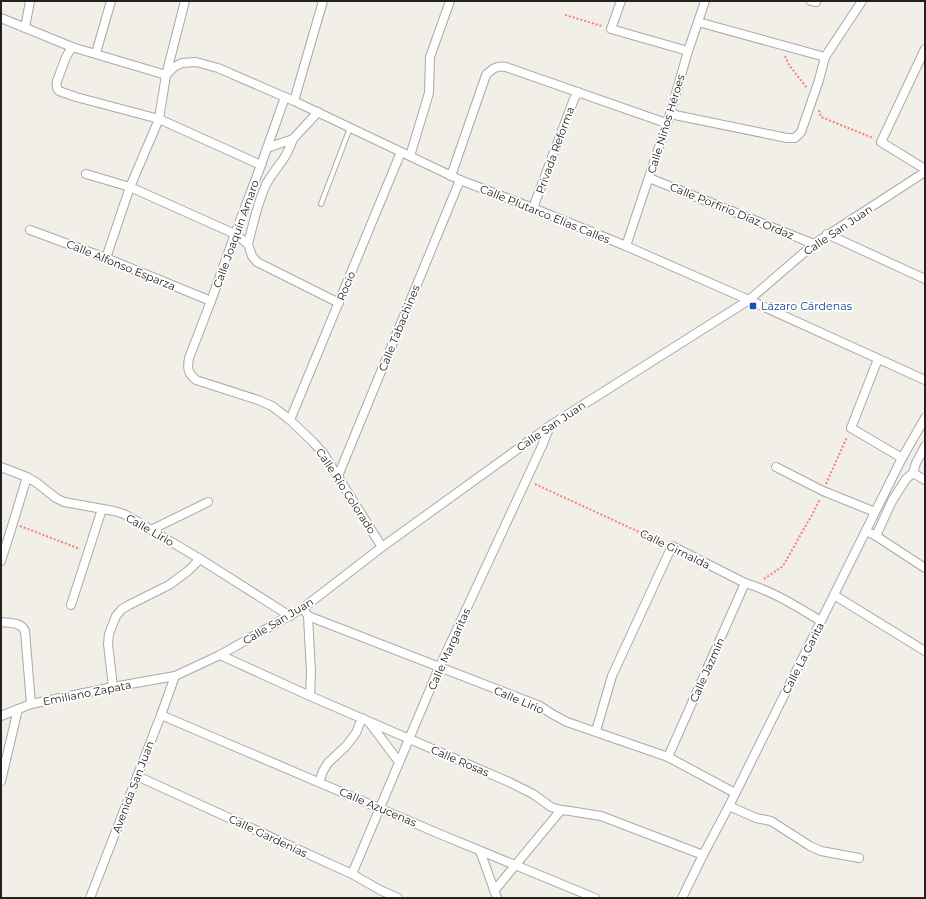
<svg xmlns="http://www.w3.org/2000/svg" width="926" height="899" font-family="Montserrat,sans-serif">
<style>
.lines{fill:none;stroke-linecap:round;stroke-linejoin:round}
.service-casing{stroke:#a9a9a9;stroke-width:6}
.minor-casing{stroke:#a9a9a9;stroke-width:10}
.path{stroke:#fa8072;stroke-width:2;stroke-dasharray:2 2;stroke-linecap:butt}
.service{stroke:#fff;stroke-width:4}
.minor{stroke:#fff;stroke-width:8}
.transit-dot{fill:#1a4fb4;stroke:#fff;stroke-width:1.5}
.labels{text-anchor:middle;stroke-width:3.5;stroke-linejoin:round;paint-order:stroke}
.street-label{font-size:11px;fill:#222;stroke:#fff}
.transit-label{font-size:11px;fill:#164399;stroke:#fff;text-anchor:start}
</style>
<rect width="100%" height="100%" fill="#f2efe9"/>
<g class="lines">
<defs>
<path id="service" d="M321 204 350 128"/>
<g id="minor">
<path d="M621 1 611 29 688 51"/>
<path d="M811 1 816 2"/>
<path d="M1 18 72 47 166 75 174 67 182 63 196 62 218 68 294 101 460 180 533 208 626 246 749 300 925 380"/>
<path d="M698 22 825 57"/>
<path d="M25 28 30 1"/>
<path d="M72 47 66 57 57 81C56 85 56 88 59 91L76 97 159 119 261 165"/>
<path d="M925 49 881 142 925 169"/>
<path d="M96 53 111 1"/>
<path d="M285 97 261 165 235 234 211 301 189 358C187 369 188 373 196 380L258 400 272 406 290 420 312 441 323 453 382 547"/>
<path d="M294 101 323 1"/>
<path d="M670 114 787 138H795L801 132 819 80 825 57 862 1"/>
<path d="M267 148 293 139 318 112"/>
<path d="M410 156 429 93 430 57 450 1"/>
<path d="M86 174 130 187 235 234 248 244 252 256 257 262 339 303"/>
<path d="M451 176 486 75C492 69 497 65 506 67L666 123"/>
<path d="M649 178 814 244"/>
<path d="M533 208 574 99 578 92"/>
<path d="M30 230 106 258 211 301"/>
<path d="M827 234 925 279"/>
<path d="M248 244C253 225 257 205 265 187 269 177 276 170 282 161 287 155 290 147 293 139"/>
<path d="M626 246 670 114 688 51 698 22 705 1"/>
<path d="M106 258 130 187 159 119 166 75 185 1"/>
<path d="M878 359 851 428 902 458"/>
<path d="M290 420 401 152"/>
<path d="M1 467 27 477 37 483 56 498 64 502 114 511 124 514 133 519 200 559 290 616"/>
<path d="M776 467 823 491 875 512"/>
<path d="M913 473 925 480"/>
<path d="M338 476 460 180"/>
<path d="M151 530 208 502"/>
<path d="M866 531 876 536 925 568"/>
<path d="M876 536 892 501 906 479 913 473 916 463 925 446"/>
<path d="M1 561 13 523 27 477"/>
<path d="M834 595 925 651"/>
<path d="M71 605 102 509"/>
<path d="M303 608 308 616 540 706 552 714 567 722 668 757 735 793"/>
<path d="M308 616 311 673 310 696"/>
<path d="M1 622C10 623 21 622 25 631L31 704"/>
<path d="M220 655 310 696 509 782 533 794 551 807 561 810 570 811 601 816 703 855"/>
<path d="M113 687 108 644 109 634 116 616 122 609 129 605 169 585 188 571 200 559"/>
<path d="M161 715 442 835 595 898"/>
<path d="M1 716 31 704 113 687 175 676 220 655 303 608 382 547 551 425 749 300 814 244 925 172"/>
<path d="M369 722 399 762"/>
<path d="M596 731 612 676 672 546 745 583C773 591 797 607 821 621"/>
<path d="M668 757 745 583"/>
<path d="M137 776 352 874 380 890 398 898"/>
<path d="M1 781 18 709"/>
<path d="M319 782 323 771 328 763 346 746 356 733 362 718"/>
<path d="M729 806 756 818 771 821 810 846 821 851 859 858"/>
<path d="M480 851 497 898"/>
<path d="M352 874 439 668 542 446 550 426"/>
<path d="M494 891 561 810"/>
<path d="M90 898 161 715 175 676"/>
<path d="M682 898 703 855 729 806 902 458 925 418"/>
</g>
</defs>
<use href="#service" class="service-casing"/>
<use href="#minor" class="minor-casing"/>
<g class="path">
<path d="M565 15 602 26"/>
<path d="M785 56 789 65 807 88"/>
<path d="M819 110 821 117 873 138"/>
<path d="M535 484 663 543"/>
<path d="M826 484 847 437"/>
<path d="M20 526 80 549"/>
<path d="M764 579 783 566 813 513 820 499"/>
</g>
<use href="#service" class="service"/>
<use href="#minor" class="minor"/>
</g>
<rect class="transit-dot" x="749" y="302" width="8" height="8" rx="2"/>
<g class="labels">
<g class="street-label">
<text transform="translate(666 124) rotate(-73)" y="4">Calle Niños Héroes</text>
<text transform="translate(555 150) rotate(-70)" y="4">Privada Reforma</text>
<text transform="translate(732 211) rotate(22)" y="4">Calle Porfirio Díaz Ordaz</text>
<text transform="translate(545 214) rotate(22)" y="4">Calle Plutarco Elías Calles</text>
<text transform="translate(838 230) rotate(-34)" y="4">Calle San Juan</text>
<text transform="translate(236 234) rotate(-70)" y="4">Calle Joaquín Amaro</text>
<text transform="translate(121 265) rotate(22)" y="4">Calle Alfonso Esparza</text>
<text transform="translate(346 286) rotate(-67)" y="4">Rocío</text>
<text transform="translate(399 328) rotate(-68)" y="4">Calle Tabachines</text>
<text transform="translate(551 426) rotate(-34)" y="4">Calle San Juan</text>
<text transform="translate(346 491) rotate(57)" y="4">Calle Río Colorado</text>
<text transform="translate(150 530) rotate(30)" y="4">Calle Lirio</text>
<text transform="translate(675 549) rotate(26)" y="4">Calle Girnalda</text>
<text transform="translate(278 621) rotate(-31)" y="4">Calle San Juan</text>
<text transform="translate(449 649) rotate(-66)" y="4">Calle Margaritas</text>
<text transform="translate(803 658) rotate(-63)" y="4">Calle La Garita</text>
<text transform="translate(707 670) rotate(-66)" y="4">Calle Jazmín</text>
<text transform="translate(87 693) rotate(-11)" y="4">Emiliano Zapata</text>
<text transform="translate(519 700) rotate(23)" y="4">Calle Lirio</text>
<text transform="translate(460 761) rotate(23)" y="4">Calle Rosas</text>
<text transform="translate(133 787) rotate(-69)" y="4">Avenida San Juan</text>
<text transform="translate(378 807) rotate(23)" y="4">Calle Azucenas</text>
<text transform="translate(268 836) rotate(25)" y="4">Calle Gardenias</text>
</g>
<g class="transit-label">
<text x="761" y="310">Lázaro Cárdenas</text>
</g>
</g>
<rect width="926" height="899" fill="none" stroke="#222222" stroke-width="4"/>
</svg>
